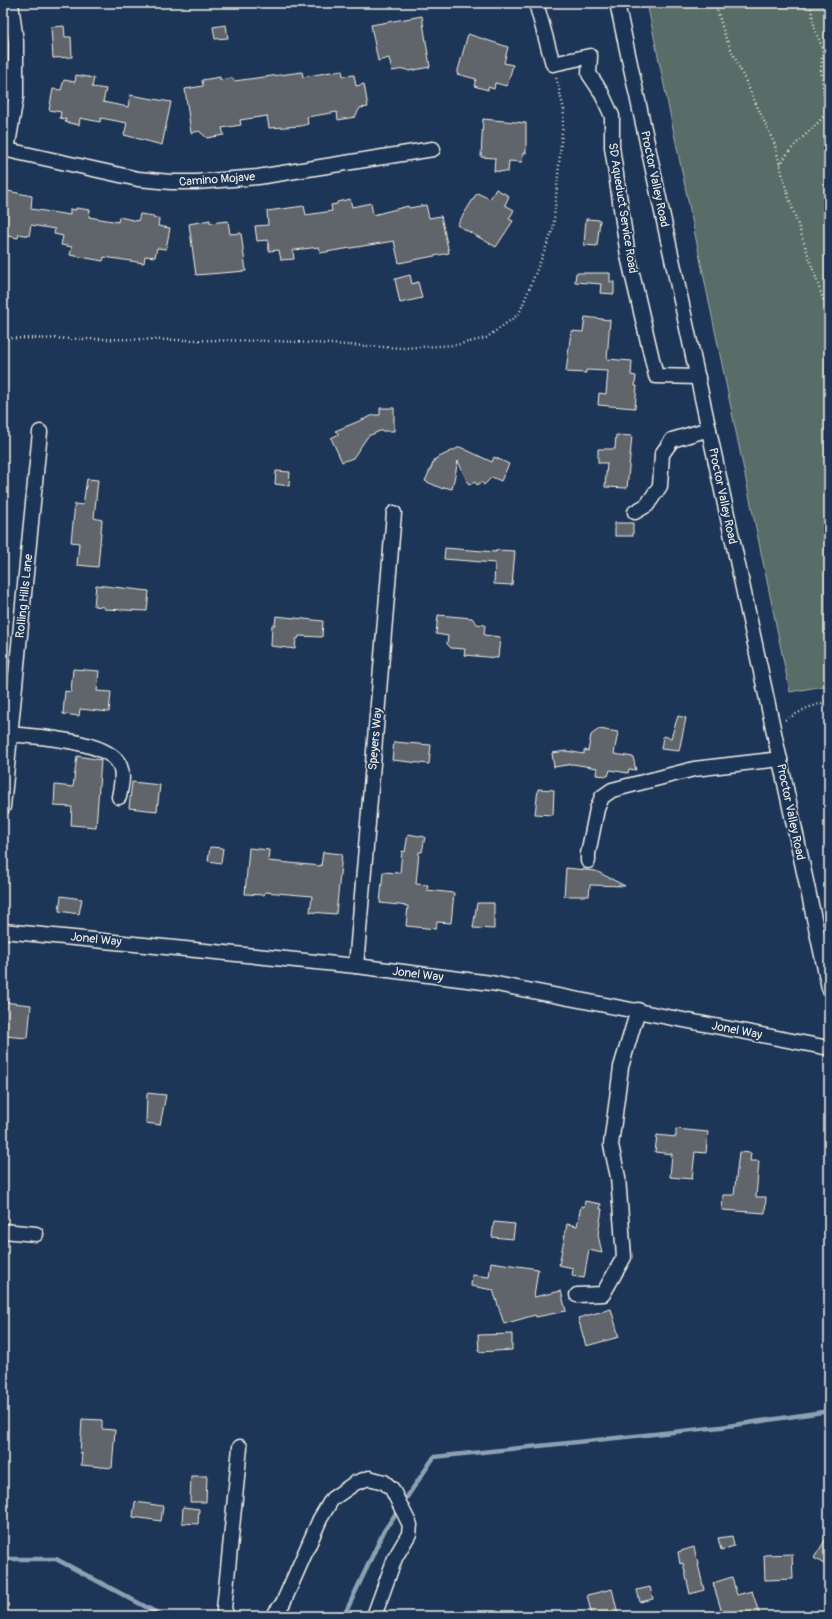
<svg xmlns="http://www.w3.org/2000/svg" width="832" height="1619" font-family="Pangolin,sans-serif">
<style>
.green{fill:#586c68;stroke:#a6aea8}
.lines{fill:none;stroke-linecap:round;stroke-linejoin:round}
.stream{stroke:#8ca1b2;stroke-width:4.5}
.building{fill:#5f656a;stroke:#f4f1e8}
.minor-casing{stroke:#f4f1e8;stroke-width:17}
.path{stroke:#f4f1e8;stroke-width:2.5;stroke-dasharray:1 3;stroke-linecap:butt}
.minor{stroke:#1d3557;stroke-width:14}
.labels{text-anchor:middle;stroke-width:3.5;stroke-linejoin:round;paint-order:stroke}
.street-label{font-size:12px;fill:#f4f1e8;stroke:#1d3557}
</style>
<rect width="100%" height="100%" fill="#1d3557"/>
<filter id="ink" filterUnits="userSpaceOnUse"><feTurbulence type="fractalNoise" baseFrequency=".025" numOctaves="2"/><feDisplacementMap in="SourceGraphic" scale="8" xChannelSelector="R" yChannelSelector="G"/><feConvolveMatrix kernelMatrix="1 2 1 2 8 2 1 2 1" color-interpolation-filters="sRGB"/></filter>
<g filter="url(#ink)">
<path class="green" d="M647 3H829V685L790 692Z"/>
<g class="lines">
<g class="stream">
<path d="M3 1559H56L163 1616"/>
<path d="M344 1616 384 1531 434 1457 721 1427 829 1411"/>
</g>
</g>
<g class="building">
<path d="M422 16 430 67 409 71 404 69 392 71 389 58 378 61 371 25Z"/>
<path d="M226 25 228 38 215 39 213 27Z"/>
<path d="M64 26 65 37H71L72 57 53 58 51 27Z"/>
<path d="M468 34 508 47 504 63 513 65 507 86 495 83 494 89 488 87V90L474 86 476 79 457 74Z"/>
<path d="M342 70 343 76 354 75 356 86 364 84 368 107 360 108 355 117 338 120 337 112 307 117 308 124 301 126 269 128 267 116 240 120 241 125 222 128 224 135 207 138 199 131 191 133 185 89 203 86 202 80 220 77V80L233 78 234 81 302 72 303 77Z"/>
<path d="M76 75 94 78 92 87 106 89 103 102 128 107 130 95 171 102 162 145 124 135 127 123 101 118 100 122 80 118 79 125 65 122 66 119 60 118 61 112 49 110 53 89 61 90 64 80 75 82Z"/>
<path d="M483 119 526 123V153H523L522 162 509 161 508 172 494 171 495 158 481 157Z"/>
<path d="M496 189 509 196 505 205 514 210 509 219 513 221 496 247 457 225 477 193 490 199Z"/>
<path d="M3 190 32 196 31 209 70 215V209L76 210V208L90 210 89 217 118 222 119 217 138 221 140 214 154 216 153 218 159 219 158 226 170 228 166 249 157 248 155 257 145 256 144 263 104 257 103 261 70 255 72 247 61 245 63 236 54 234 55 229 31 225 29 236 19 234 18 238 3 235Z"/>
<path d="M350 199 352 207 371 203 373 215 408 206 409 208 426 205 429 218 441 216 449 253 399 263 394 241 320 253 319 247 295 250 293 251 294 259 281 260 279 250 269 251 268 240 257 241 255 226 268 225 267 211 304 206 306 215 332 211 331 205 337 204V202Z"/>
<path d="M586 219 600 220 597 246 584 245Z"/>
<path d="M210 220V223L228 221 230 234 241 233 246 271 196 275 189 224Z"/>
<path d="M576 273H610V282H614V294L600 293 601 284 575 282Z"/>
<path d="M410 275 412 284 418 282 422 298 400 303 395 279Z"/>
<path d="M585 317 610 320 607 359 632 361 631 375 636 376 635 386H637L635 408 598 405 599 393 606 394 608 371 586 370V373L566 372 571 331 583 332Z"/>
<path d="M380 408H394V431H380L368 436 353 458 342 462 331 438 339 434 335 431 374 415H380Z"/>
<path d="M616 435 632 436 627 488 605 487 607 463H598V449H615Z"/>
<path d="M460 447 492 462 494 457 509 464 501 481 492 477 484 485 481 482 477 485 475 482 469 485 458 461 452 489 444 487 443 489 425 481 435 459Z"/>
<path d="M276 471 290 472 289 486 275 484Z"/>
<path d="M87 479 98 480 94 518 102 520 98 567 77 565 79 543 71 542 75 504 83 505Z"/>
<rect x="615" y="523" width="18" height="13"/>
<path d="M445 548 496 552V550L515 551 512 585 494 584 495 563 444 559Z"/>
<path d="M96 585 149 591 147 611 104 609V607L94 606Z"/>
<path d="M438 615 472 618 477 624 485 625 484 635 500 637 498 658 464 655 465 649 451 648 447 644 448 636 436 634Z"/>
<path d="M276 616 323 621 322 637 299 636 298 639H296L295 649 271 646 272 625H275Z"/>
<path d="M73 669 99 671 97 691 111 692 109 712 80 709 79 716 63 714 65 691 71 692Z"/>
<path d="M678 716 686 718 679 751 661 749 663 736 671 738Z"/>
<path d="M599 729 618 732 614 754 633 757 636 770 629 769 628 773 610 770 608 776 596 775 597 768 573 764 554 767 552 753 566 751 584 754V750L588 751 591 735Z"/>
<path d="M394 742 431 745 429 764 392 760Z"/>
<path d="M77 756 101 760 96 827 71 825 72 807 54 806 55 785 73 787Z"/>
<path d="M132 782 160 785 157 811 129 808Z"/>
<path d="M538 789 554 790 553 815 535 814Z"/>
<path d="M408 834 425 837 422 852H419L416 884 428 885 427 890 454 893 451 923 437 922 436 929 406 926 408 906 380 903 383 872 400 873 402 851 405 852Z"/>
<path d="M210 847 223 848 221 863 208 861Z"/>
<path d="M249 848 269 850 268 861 321 866 323 852 342 854 336 914 310 912 312 896 265 892 264 895 245 894Z"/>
<path d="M566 868 596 871 625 886 590 885 589 896H564Z"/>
<path d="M61 896 82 899 79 914 59 911Z"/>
<path d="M477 903H494V929L473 928Z"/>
<path d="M3 1002 31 1005 28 1038 3 1036Z"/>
<path d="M147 1093 166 1095 160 1125 146 1123Z"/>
<path d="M676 1129 708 1132 706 1153 695 1152 692 1179 670 1177 672 1154 655 1152 657 1135 676 1137Z"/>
<path d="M739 1152 751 1153 750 1161H759L756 1197H766L765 1213 722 1210 723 1195H734Z"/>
<path d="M585 1201 601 1204 600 1209H602L598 1235 602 1253 589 1250 584 1278 572 1276 573 1268 559 1265 567 1224 577 1226 581 1206 584 1207Z"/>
<path d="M494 1222 515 1224 513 1239 492 1237Z"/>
<path d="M491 1262 538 1269 534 1297 561 1291 566 1311 536 1317 535 1315 504 1324 493 1290 471 1286 472 1275 489 1277Z"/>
<path d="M611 1309 619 1337 586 1346 578 1318Z"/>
<path d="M512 1334V1350L479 1352 478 1335Z"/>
<path d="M82 1419 102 1420V1429L115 1430 112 1468 81 1465 82 1453H80Z"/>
<path d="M191 1476H207L206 1502H190Z"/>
<path d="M135 1502 163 1506 161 1521 133 1517Z"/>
<path d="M183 1507 199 1509 198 1524 182 1523Z"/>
<path d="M829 1534V1567L814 1558Z"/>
<path d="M732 1536 734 1546 721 1550 718 1538Z"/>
<path d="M694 1547 704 1590 690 1594 683 1563 680 1564 678 1552Z"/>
<path d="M792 1554 793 1579 765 1580 764 1555Z"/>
<path d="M732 1577 737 1595 752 1591 760 1616H723L713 1583Z"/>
<path d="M650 1587 653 1599 640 1602 637 1590Z"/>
<path d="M612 1589 618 1614 592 1616 587 1595Z"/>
</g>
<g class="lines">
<defs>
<g id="minor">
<path d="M536 3 553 64 590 56 589 74 601 92 612 116V147L628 256 656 376 698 377"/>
<path d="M617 3 829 988"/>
<path d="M3 149 138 179 171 182H196L258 177 433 149"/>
<path d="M7 150 16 97V42L11 3"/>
<path d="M635 512 647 505 660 486 662 454 672 440 709 429"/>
<path d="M10 734C35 737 110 740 120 766 124 775 121 787 119 797"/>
<path d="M3 807 40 432"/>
<path d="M588 861V854L597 809 602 797 612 790 694 769 780 759"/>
<path d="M3 931 356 966 491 983 829 1048"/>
<path d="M356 966 394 513"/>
<path d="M3 1231 36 1234"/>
<path d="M577 1295 603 1294 624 1257 618 1177 611 1145 621 1067 638 1010"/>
<path d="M227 1616 224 1609 240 1447"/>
<path d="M273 1616 283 1603 320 1519 332 1499 355 1483 369 1478 384 1482 392 1489 410 1525 409 1534 395 1558 374 1616"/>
</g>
</defs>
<use href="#minor" class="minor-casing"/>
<g class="path">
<path d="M715 3 725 36 775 145 786 189 829 317"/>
<path d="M780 165C793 142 811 133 826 113L821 69 823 49 815 30 810 3"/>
<path d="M3 338 277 341 402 348 456 345 486 338 519 314 553 230 564 110 556 77"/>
<path d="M785 720 807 708 829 701"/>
</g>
<use href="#minor" class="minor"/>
</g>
</g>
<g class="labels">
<g class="street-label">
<text transform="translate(217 179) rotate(-4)" y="4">Camino Mojave</text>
<text transform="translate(655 179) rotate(78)" y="4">Proctor Valley Road</text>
<text transform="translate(623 208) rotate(81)" y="4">SD Aqueduct Service Road</text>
<text transform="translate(723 496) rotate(78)" y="4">Proctor Valley Road</text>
<text transform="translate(24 596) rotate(-84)" y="4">Rolling Hills Lane</text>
<text transform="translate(375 739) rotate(-85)" y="4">Speyers Way</text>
<text transform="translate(791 812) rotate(78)" y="4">Proctor Valley Road</text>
<text transform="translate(96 939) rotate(6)" y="4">Jonel Way</text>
<text transform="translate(418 974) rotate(7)" y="4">Jonel Way</text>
<text transform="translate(737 1030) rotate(11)" y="4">Jonel Way</text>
</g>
</g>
<rect width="832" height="1619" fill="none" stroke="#1d3557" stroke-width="16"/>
<rect x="8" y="8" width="816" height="1603" fill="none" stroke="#f4f1e8" stroke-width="1.5" filter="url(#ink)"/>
</svg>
